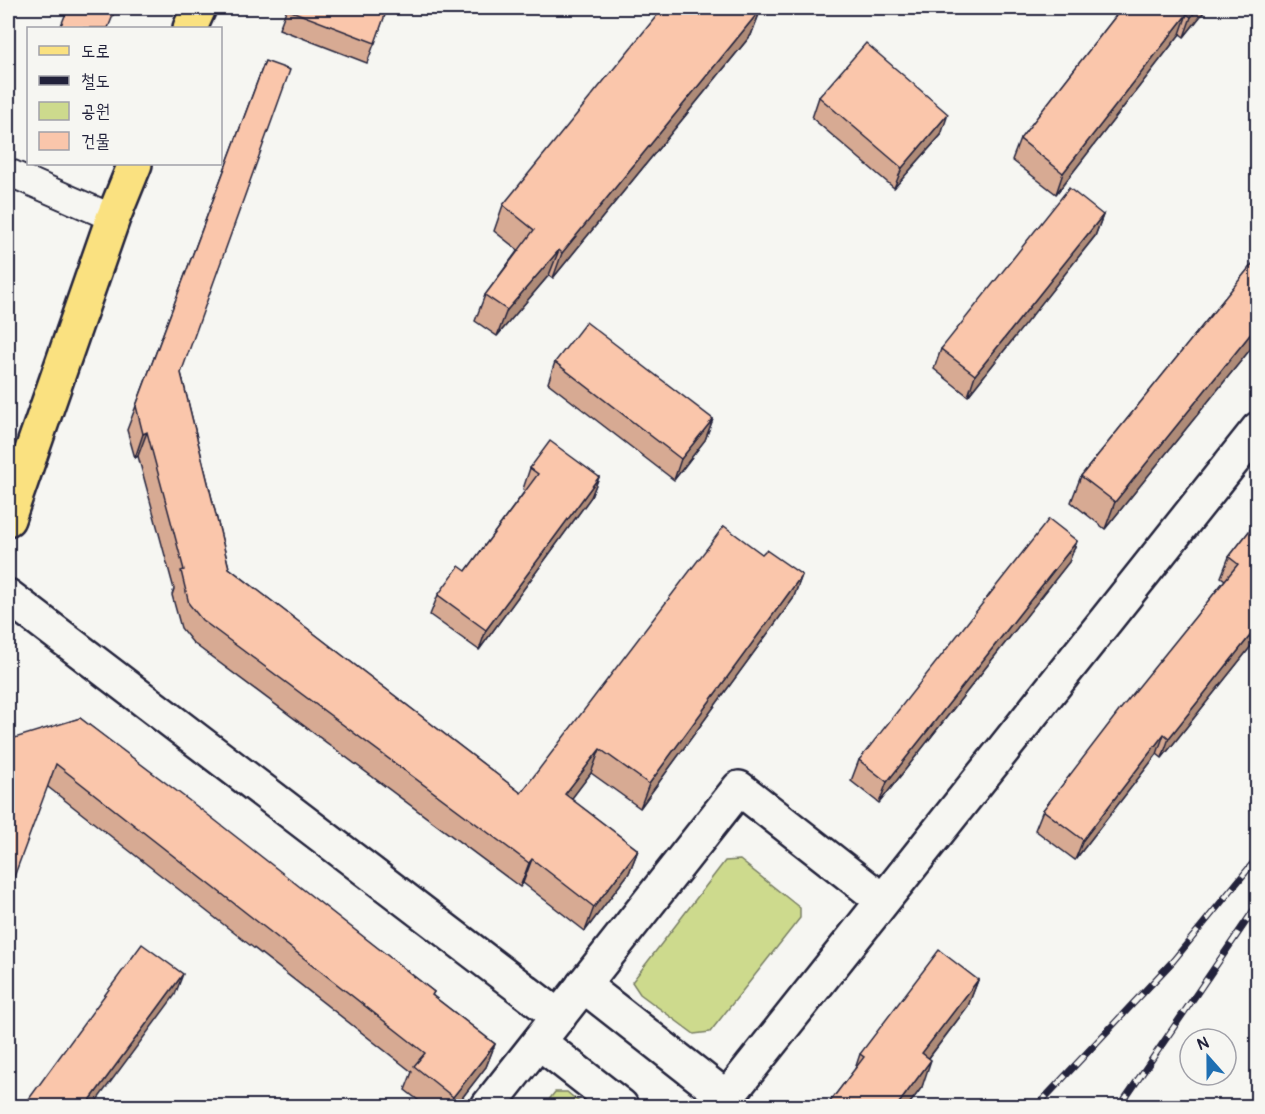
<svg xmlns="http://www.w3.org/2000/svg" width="1265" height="1114" font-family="Pangolin,'Poor Story',sans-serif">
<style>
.green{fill:#cdda8d;stroke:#787e64;stroke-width:1.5}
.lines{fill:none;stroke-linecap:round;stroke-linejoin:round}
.street-casing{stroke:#22223b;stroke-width:30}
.secondary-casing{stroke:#22223b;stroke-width:38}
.primary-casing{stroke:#22223b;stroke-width:38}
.street{stroke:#f6f6f2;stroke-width:26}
.secondary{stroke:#f6f6f2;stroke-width:33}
.primary{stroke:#fae180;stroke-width:33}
.rail-casing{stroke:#22223b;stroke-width:7}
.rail{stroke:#f6f6f2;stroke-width:4.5;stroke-dasharray:14;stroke-linecap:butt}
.wall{fill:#d7aa93;stroke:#22223b;stroke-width:1.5}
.shaded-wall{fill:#af8b78;stroke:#22223b;stroke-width:1.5}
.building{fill:#fac6ab;stroke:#22223b;stroke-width:1.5}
</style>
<rect width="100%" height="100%" fill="#f6f6f2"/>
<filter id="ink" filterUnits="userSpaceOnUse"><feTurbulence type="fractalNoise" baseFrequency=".0167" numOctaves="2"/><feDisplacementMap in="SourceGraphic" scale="12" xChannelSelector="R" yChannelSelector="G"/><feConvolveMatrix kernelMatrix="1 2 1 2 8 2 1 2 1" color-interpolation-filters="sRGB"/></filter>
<g filter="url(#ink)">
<g class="green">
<path d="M740 860 800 908V918L710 1032 694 1034 640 994 632 982 725 861Z"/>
<path d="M555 1092H567L584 1106H544Z"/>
</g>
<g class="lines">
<defs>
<path id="street" d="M8 172 113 218"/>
<g id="secondary">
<path d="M8 596 559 1017"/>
<path d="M583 985 727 1098"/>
<path d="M539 1042 621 1106"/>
<path d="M488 1106 739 788 882 900"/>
<path d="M720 1106 1258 429"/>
</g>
<g id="primary">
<path d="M190 28 199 8"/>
<path d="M8 519 113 218 135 164"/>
</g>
</defs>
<use href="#street" class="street-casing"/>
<use href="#secondary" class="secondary-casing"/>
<use href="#primary" class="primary-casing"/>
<use href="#street" class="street"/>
<use href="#secondary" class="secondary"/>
<use href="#primary" class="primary"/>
<defs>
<g id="rail">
<path d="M1037 1106 1173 961 1258 857"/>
<path d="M1120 1106 1258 904"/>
</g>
</defs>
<use href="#rail" class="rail-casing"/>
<use href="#rail" class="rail"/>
</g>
<g class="wall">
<path d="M287 8 386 12 367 63 279 29Z"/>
<path d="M1122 8H1207L1184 37 1180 34 1056 194 1012 160 1020 139Z"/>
<path d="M761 9 751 35 553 278 549 275 497 336 475 321 485 295 518 250 494 231 503 205Z"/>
<path d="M265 61 181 373 229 568 521 793 762 554 802 575 793 599 640 808 591 773 571 799 638 850 629 873 585 931 523 883 520 887 193 643 181 628 172 595 174 589 138 456 135 458 127 430Z"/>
<path d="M819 97 941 135 894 188 812 118Z"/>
<path d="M1103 215 1095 236 968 396 934 369 941 349Z"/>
<path d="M1257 258V341L1105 529 1071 502 1081 476Z"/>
<path d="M555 362 713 419 705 440 674 480 548 383Z"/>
<path d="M530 468 599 477 591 497 479 650 430 615 438 595 466 571 525 491 523 489Z"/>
<path d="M1257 521 1256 640 1162 758 1157 754 1075 860 1035 830 1043 810 1225 580 1221 577 1229 557Z"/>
<path d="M1077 541 1069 562 879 803 851 781 859 760Z"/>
<path d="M80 718 434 992 432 995 495 1044 486 1067 455 1107H427L405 1090 412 1072 48 787 8 742Z"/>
<path d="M978 980 968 1006 929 1058 922 1087 907 1107H826L855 1069 860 1054Z"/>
</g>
<g class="shaded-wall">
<path d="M1198 8H1207L1184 37 1191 17Z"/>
<path d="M761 9 751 35 553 278 562 253Z"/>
<path d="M1187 14 1180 34 1056 194 1063 173Z"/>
<path d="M948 114 941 135 894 188 902 168Z"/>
<path d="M1103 215 1095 236 968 396 975 375Z"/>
<path d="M559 250 549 275 497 336 507 310Z"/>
<path d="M1257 326V341L1105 529 1115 502Z"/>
<path d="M713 419 705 440 674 480 681 459Z"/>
<path d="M147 432 138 456 135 458 143 434Z"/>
<path d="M599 477 591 497 479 650 486 630Z"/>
<path d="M1077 541 1069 562 879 803 887 782Z"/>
<path d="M802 575 793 599 640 808 649 784Z"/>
<path d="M1257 627V635L1256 640 1162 758 1169 738Z"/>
<path d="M1164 734 1157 754 1075 860 1083 840Z"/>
<path d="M600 749 591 773 557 818 565 794Z"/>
<path d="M638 850 629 873 585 931 594 907Z"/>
<path d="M532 859 523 883 520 887 529 863Z"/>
<path d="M183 974 175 995 92 1107H85Z"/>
<path d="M978 980 968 1006 912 1080 922 1053Z"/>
<path d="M495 1044 486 1067 455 1107H449L453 1097Z"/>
<path d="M931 1060 922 1087 907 1107H896Z"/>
</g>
<g class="building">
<path d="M68 8H116L108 28H60Z"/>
<path d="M287 8H373L386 12 375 43 286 9Z"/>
<path d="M663 8H759L761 9 562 253 559 250 507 310 485 295 534 230 503 205Z"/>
<path d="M1122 8H1198L1191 17 1187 14 1063 173 1020 139Z"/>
<path d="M866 43 948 114 902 168 819 97Z"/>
<path d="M265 61 290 70 181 373 229 568 521 793 724 526 762 554 766 550 802 575 649 784 600 749 565 794 638 850 594 907 532 859 529 863 202 620 189 604 181 571 184 570 147 432 143 434 136 406Z"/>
<path d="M1069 188 1103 215 975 375 941 349Z"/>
<path d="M1257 258V326L1115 502 1081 476Z"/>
<path d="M586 322 713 419 681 459 555 362Z"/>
<path d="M550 441 599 477 486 630 438 595 459 566 466 571 538 474 530 468Z"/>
<path d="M1049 519 1077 541 887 782 859 760Z"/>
<path d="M1257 521V609L1254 613 1257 615V627L1169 738 1164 734 1083 840 1043 810 1119 711 1238 564 1229 557Z"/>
<path d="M80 718 207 814 434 992 432 995 495 1044 453 1097 414 1066 425 1053 56 764 8 893V740Z"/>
<path d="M142 944 183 974 85 1107H23Z"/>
<path d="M939 950 978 980 922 1053 931 1060 896 1107H826L864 1057 860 1054Z"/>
<path d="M352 1099 362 1107H346Z"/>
</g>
</g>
<rect width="1265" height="1114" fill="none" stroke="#f6f6f2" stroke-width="30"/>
<rect x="15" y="15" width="1235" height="1084" fill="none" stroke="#22223b" stroke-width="2" filter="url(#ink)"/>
<rect x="27" y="27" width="195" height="138" fill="#f6f6f2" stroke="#a1a1a9" stroke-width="1.5"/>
<rect x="39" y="46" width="30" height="9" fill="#fae180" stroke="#a1a1a9" stroke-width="1.5"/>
<text x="81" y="57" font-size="18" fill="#22223b">도로</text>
<rect x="39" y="76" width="30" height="9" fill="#22223b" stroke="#a1a1a9" stroke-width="1.5"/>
<text x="81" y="87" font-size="18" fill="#22223b">철도</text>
<rect x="39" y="102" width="30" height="18" fill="#cdda8d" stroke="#a1a1a9" stroke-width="1.5"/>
<text x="81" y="117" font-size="18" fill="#22223b">공원</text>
<rect x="39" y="132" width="30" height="18" fill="#fac6ab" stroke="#a1a1a9" stroke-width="1.5"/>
<text x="81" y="147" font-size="18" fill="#22223b">건물</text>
<g transform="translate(1208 1057) rotate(339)"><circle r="28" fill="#f6f6f2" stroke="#a1a1a9" stroke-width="1.5"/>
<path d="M0-4.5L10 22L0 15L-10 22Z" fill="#1f6fb2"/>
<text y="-9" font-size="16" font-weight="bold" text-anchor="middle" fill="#22223b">N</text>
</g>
</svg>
